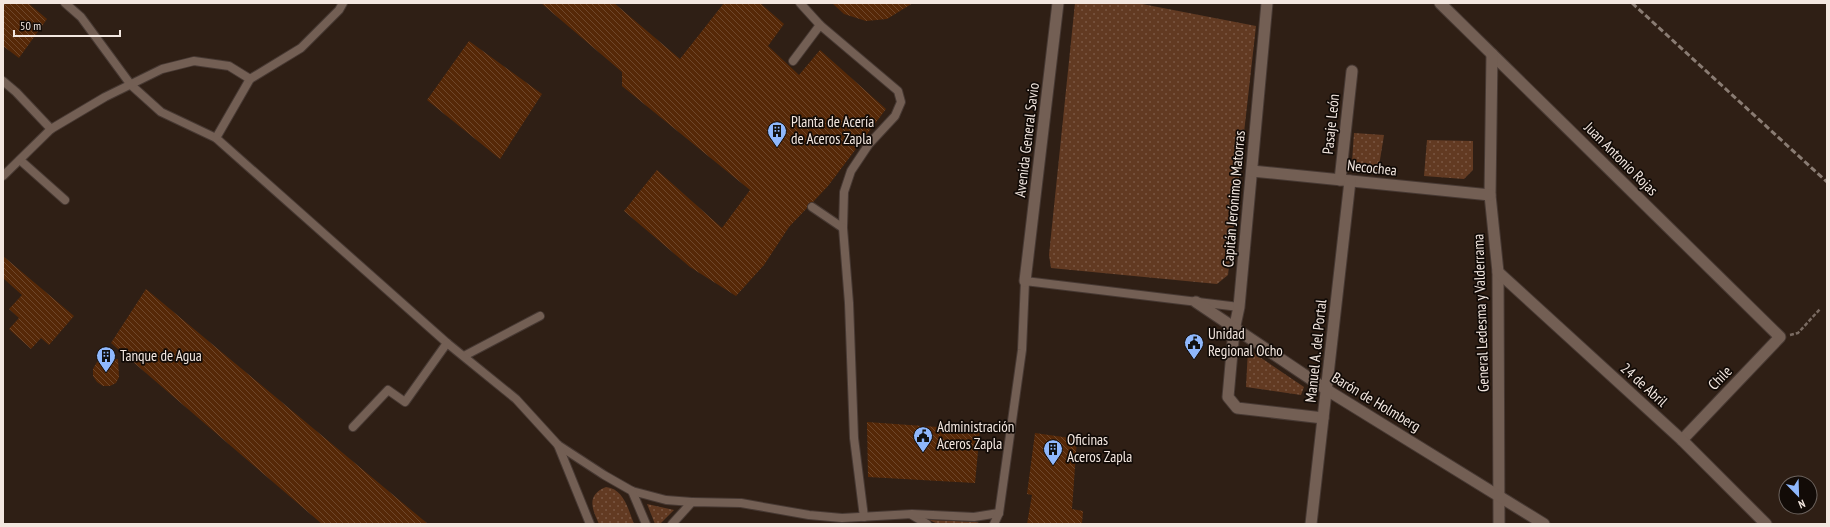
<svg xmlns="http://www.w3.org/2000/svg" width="1830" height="527" font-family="'PT Sans Narrow',sans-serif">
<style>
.grass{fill:url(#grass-dots)}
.building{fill:url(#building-back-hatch)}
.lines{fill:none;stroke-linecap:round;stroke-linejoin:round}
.service-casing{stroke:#473933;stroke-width:10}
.minor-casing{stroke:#473933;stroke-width:13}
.path{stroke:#7a6b62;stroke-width:2.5;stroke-dasharray:4 2;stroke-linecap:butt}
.service{stroke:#735f54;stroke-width:8}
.minor{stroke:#735f54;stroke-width:11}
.rail{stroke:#8a7c73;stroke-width:3;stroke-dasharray:6 3;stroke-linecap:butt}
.labels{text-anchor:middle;stroke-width:3.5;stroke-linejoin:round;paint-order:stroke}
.poi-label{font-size:15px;fill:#f3e7e0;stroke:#120b07;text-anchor:start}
.street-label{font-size:15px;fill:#f3e7e0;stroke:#120b07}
</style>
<defs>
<pattern id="grass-dots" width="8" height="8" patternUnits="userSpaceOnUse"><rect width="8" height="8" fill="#623a22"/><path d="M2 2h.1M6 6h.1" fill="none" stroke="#795642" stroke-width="1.8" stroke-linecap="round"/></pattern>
<pattern id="building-back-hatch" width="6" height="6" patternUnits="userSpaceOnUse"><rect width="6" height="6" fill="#562807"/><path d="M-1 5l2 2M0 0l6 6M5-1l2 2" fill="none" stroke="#6f472b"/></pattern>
</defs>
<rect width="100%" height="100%" fill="#2f1f15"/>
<g class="grass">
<path d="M1075 3H1137L1256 26 1228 275 1217 284 1051 268 1049 255Z"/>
<path d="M1354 133 1384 135 1378 172 1362 170 1352 162Z"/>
<path d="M1427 140 1473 141V170L1464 179 1424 176Z"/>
<path d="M1248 349 1304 387 1301 395 1246 387Z"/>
<path d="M606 487C624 489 628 509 634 524H599C592 509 586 495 606 487Z"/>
<path d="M647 504 674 510 660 524H655Z"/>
<path d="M929 520 976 522 982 524H938Z"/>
</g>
<g class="building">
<path d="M3 3H28L47 19 19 58 3 46Z"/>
<path d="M541 3H614L680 59 724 3H760L784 24 768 46 799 75 820 50 886 109 828 186 813 202 808 204 807 208 789 227 764 265 736 296 690 267 624 211 657 170 722 228 750 190 622 86V72Z"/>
<path d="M832 3H913L887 19 866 21 844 14Z"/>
<path d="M469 41 542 94 500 159 427 100Z"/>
<path d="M3 256 74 316 49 345 41 338 31 349 9 329 19 318 9 309 22 295 3 278Z"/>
<path d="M146 289 428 524H322L111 343Z"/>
<path d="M102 359H118L119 377 116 383 110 386H103L97 382 93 376V369L97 362Z"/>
<path d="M867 422 980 430 975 483 868 477Z"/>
<path d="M1035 433 1077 439 1072 509 1083 511 1082 524H1027L1032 495 1027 494Z"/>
</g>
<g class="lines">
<defs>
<g id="service">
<path d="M65 3 81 17 131 85 161 112 216 138 447 343"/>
<path d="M800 3 820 25"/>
<path d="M793 61 820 25 898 91 901 102 895 116 869 144 851 171 844 192 843 228"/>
<path d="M3 81 16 92 51 129"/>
<path d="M216 138 250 79 301 48 339 10 343 3"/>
<path d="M20 160 65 200"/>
<path d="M3 176 51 129 105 97 162 69 194 61 229 66 250 79"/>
<path d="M812 207 843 228 849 303 854 438 864 517"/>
<path d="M464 356 540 316"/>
<path d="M353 427 388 390 405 402 447 343 516 399 558 445 604 475 632 491 666 500 692 502"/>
<path d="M558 445 590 524"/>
<path d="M632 491 646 524"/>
<path d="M912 515 927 524"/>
<path d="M672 524 692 502 741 503 809 515 842 518 912 514 974 517 999 513"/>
<path d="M994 524 999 513 1022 350 1025 281 1239 307"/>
</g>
<g id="minor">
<path d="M1267 3 1239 307 1234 330 1228 397 1237 408 1323 418"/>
<path d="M1440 3 1780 337 1682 440"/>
<path d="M1492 54 1490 195 1498 272 1499 524"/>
<path d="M1252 171 1490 195"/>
<path d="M1340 180 1352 71"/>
<path d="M1498 272 1682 440 1766 524"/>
<path d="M1025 281 1058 3"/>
<path d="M1196 302 1327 390 1544 524"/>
<path d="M1311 524 1350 181"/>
</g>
</defs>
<use href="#service" class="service-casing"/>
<use href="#minor" class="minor-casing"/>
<path class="path" d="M1790 335 1798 333 1820 309"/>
<use href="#service" class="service"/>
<use href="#minor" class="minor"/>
<path class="rail" d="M1632 3 1827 182"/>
</g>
<defs>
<symbol id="building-pin" viewBox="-11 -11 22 30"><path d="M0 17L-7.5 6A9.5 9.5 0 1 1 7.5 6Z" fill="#8fb8fd" stroke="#120b07"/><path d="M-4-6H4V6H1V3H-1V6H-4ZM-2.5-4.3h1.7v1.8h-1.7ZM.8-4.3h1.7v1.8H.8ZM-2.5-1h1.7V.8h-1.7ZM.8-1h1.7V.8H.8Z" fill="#111"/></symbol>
<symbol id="civic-pin" viewBox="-11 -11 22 30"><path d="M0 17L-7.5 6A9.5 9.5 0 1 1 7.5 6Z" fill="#8fb8fd" stroke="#120b07"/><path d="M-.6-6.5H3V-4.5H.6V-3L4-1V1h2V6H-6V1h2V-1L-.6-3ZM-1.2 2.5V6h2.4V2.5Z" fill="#111"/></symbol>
</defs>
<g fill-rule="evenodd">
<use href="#building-pin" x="766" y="120" width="22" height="30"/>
<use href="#civic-pin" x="1183" y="332" width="22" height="30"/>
<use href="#building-pin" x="95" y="345" width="22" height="30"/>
<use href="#civic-pin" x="912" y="425" width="22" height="30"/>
<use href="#building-pin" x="1042" y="438" width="22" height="30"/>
</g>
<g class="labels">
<g class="poi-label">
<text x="791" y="127">Planta de Acería<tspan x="791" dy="17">de Aceros Zapla</tspan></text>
<text x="1208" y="339">Unidad<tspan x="1208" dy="17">Regional Ocho</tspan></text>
<text x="120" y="361">Tanque de Agua</text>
<text x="937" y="432">Administración<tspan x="937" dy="17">Aceros Zapla</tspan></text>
<text x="1067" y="445">Oficinas<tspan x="1067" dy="17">Aceros Zapla</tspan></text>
</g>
<g class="street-label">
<text transform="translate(1331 124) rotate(-84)" y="5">Pasaje León</text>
<text transform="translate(1027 140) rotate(-83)" y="5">Avenida General Savio</text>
<text transform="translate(1621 159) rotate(45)" y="5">Juan Antonio Rojas</text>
<text transform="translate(1372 168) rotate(6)" y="5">Necochea</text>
<text transform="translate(1234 199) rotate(-85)" y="5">Capitán Jerónimo Matorras</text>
<text transform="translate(1481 313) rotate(-92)" y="5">General Ledesma y Valderrama</text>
<text transform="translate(1316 351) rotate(-84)" y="5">Manuel A. del Portal</text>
<text transform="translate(1720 378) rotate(-46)" y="5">Chile</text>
<text transform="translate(1644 385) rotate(42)" y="5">24 de Abril</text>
<text transform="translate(1376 402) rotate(31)" y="5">Barón de Holmberg</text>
</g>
</g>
<rect width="1830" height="527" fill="none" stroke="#f3e7e0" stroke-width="8"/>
<g transform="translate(1798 495) rotate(157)"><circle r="19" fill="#120b07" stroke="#6c635e"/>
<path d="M0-3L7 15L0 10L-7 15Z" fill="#8fb8fd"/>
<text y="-6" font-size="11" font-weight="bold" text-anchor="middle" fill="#f3e7e0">N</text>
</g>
<path d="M14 30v6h106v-6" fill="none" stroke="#f3e7e0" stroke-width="2"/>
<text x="20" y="30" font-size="12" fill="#f3e7e0" stroke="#120b07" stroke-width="3" paint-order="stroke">50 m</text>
</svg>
